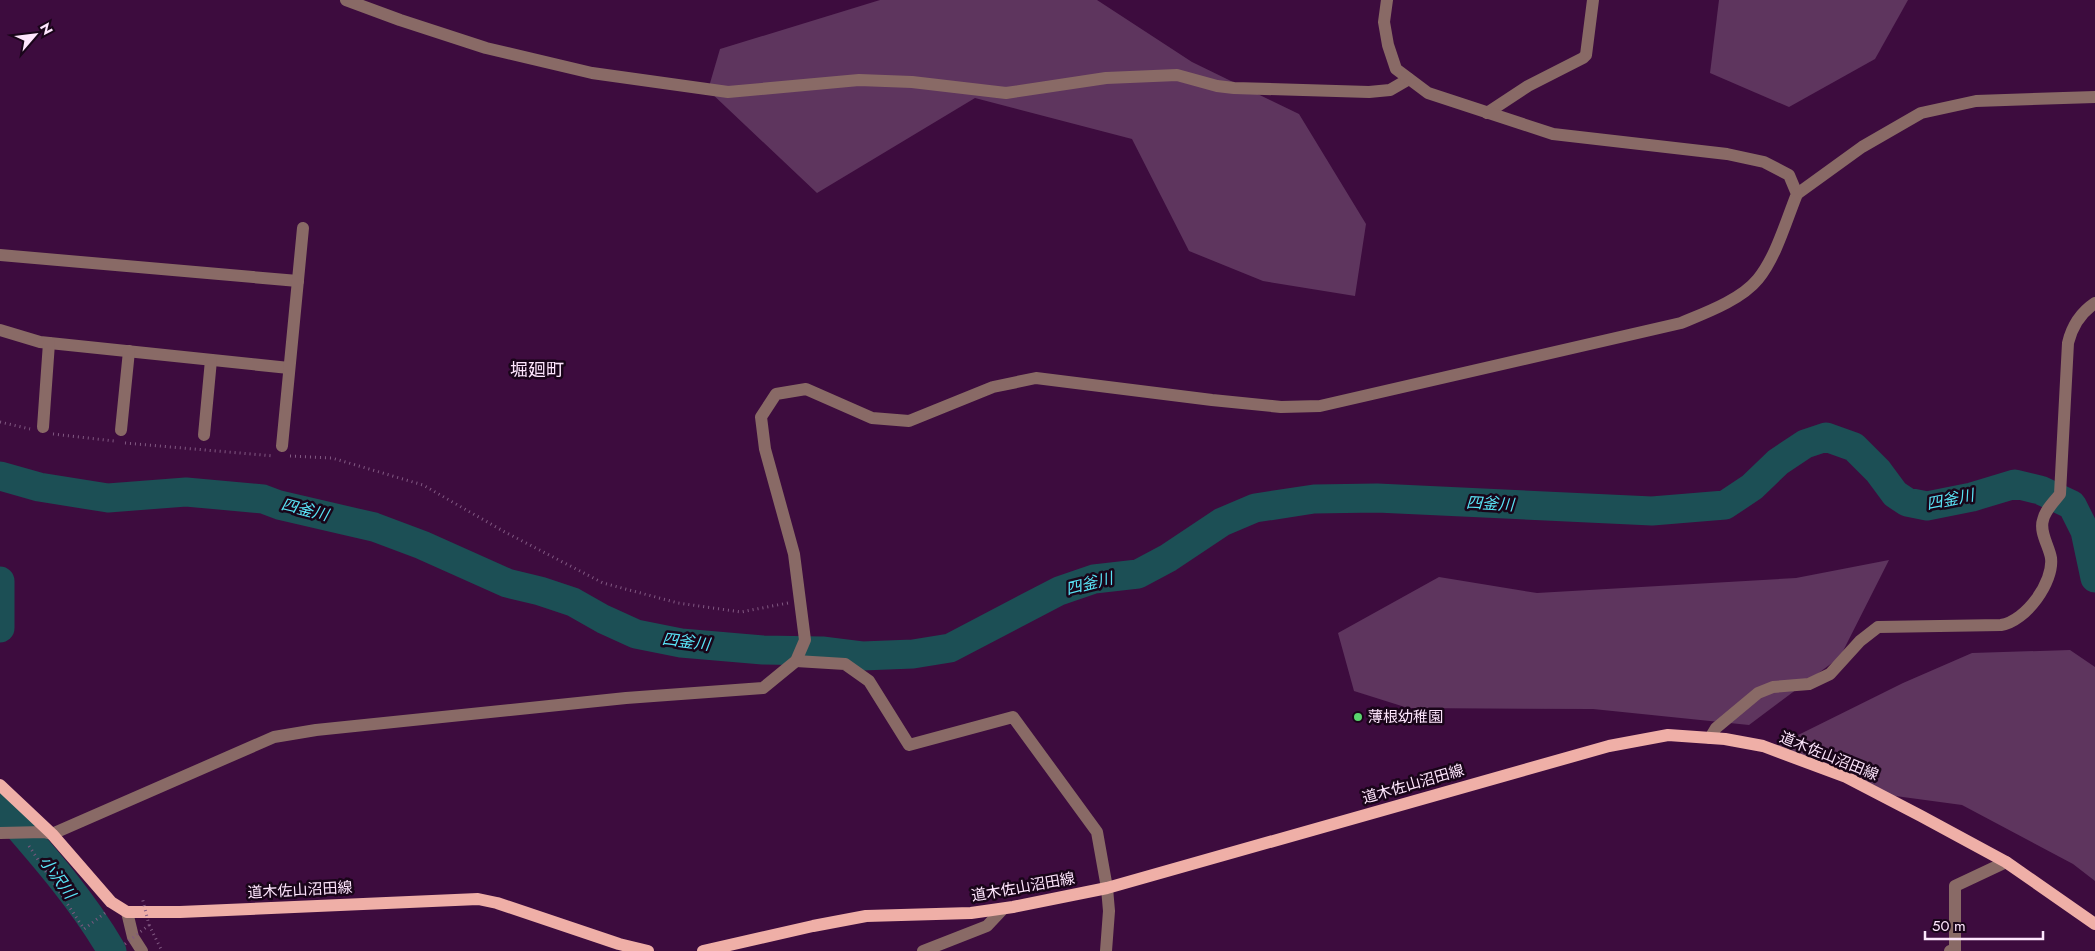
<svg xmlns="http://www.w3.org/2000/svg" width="2095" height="951" font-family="Jost,'Noto Sans JP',sans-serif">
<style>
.green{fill:#5e355e}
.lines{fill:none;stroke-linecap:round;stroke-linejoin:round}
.river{stroke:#1c4f55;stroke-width:29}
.path{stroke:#815982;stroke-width:3;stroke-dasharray:1 4;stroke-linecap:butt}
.minor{stroke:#896a66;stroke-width:12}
.major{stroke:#efafa7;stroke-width:12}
.path-bridge{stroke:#815982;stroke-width:3;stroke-dasharray:1 4;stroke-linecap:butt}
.poi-dot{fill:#5ad56e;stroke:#190519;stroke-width:2}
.labels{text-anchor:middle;stroke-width:5;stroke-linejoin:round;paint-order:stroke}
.poi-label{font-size:15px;fill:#fee6fd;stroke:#190519;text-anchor:start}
.street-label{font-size:15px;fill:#fee6fd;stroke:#190519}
.water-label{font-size:16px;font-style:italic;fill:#59e3f5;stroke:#190519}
.quarter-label{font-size:18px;fill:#fee6fd;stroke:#190519}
</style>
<rect width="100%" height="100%" fill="#3d0c3e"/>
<g class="green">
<path d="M880 0H1097L1192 62 1299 114 1366 224 1355 296 1263 281 1189 251 1132 139 975 98 817 193 708 90 720 49Z"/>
<path d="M1719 0H1908L1875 59 1789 107 1710 73Z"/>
<path d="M1889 560 1840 657 1749 725 1593 709 1408 708 1354 691 1338 633 1439 577 1537 593 1796 578Z"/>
<path d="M2070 650 2095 667V881L2073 864 1962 805 1888 795 1768 750 1903 683 1972 653Z"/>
</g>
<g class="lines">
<g class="river">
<path d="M0 476 39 487 108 498 186 492 263 499 279 505 374 527 422 545 507 583 540 591 573 602 603 619 636 634 681 643 763 650 822 651 862 656 913 654 950 648 1059 591 1094 579 1138 574 1168 558 1222 522 1255 508 1314 499 1377 498 1652 511 1725 505 1752 487 1778 462 1805 444 1826 437 1854 447 1878 471 1895 494 1907 502 1927 506 1972 497 2015 484 2040 490 2072 505 2085 531 2095 578"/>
<path d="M0 581V628"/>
<path d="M0 806C40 852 81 898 112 951"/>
</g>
<g class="path">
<path d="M0 422 30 429"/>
<path d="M53 434 114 441"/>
<path d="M125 443 274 456"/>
<path d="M290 456 332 458 423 485 503 531 603 583 678 603 741 612 788 603"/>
<path d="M29 846 84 929 105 913"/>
<path d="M149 925 162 951"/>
</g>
<g class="minor">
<path d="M346 0 400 20 486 48 592 73 728 92 859 80 912 82 1006 93 1106 78 1177 75 1217 86 1234 88 1369 92 1390 90 1409 79"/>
<path d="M1487 113 1528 86 1583 58 1586 55 1593 0"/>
<path d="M1797 194 1862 147 1921 113 1976 101 2095 97"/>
<path d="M0 255 298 281"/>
<path d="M0 330 40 342 289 368"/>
<path d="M43 427 49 343"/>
<path d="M121 430 129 351"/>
<path d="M204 435 211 360"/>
<path d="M282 446 303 228"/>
<path d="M796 661 845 664 869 681 909 745 1013 717 1097 832 1107 888 1109 911 1106 951"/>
<path d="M1710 738 1716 728 1758 693 1773 687 1809 684 1830 674 1860 641 1878 627 2001 625C2026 621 2054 582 2051 558 2049 546 2039 532 2043 520 2045 510 2054 502 2060 494L2068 343C2072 326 2080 313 2095 303"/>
<path d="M0 833 44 832 52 834 274 737 316 730 626 698 763 688 796 661 805 640 794 554 765 449 761 417 776 394 806 389 872 418 909 421 993 387 1036 378 1212 400 1281 407 1320 406 1681 323C1705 313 1741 300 1758 279 1776 257 1786 221 1797 194L1789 175 1764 162 1727 154 1553 134 1428 93 1396 69 1388 45 1384 22 1387 0"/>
<path d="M127 912 133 937 142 951"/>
<path d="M923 951 987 926 1003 909"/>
<path d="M1950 951 1955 950V886L2006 862"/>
</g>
<g class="major">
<path d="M0 785 52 834 111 902 127 912H180L478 899 497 903 619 944 648 951"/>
<path d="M703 951 813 926 866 916 971 913 1013 907 1107 888 1609 746 1668 735 1725 739 1763 746 1846 777 1921 816 2006 862 2095 924"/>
</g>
<path class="path-bridge" d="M125 944 149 925 142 897"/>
</g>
<circle class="poi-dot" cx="1358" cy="717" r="5"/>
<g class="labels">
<g class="poi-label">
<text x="1368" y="722">薄根幼稚園</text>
</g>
<g class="street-label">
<text transform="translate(1829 756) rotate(22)" y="5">道木佐山沼田線</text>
<text transform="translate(1413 784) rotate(-16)" y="5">道木佐山沼田線</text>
<text transform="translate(1023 887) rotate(-10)" y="5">道木佐山沼田線</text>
<text transform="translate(300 890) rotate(-3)" y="5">道木佐山沼田線</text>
</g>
<g class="water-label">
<text transform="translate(1950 499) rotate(-11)" y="6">四釜川</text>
<text transform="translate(1490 503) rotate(3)" y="6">四釜川</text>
<text transform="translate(305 509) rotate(14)" y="6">四釜川</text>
<text transform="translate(1089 583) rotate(-14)" y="6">四釜川</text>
<text transform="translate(686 641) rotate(7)" y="6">四釜川</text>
<text transform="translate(58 877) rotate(54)" y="6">小沢川</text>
</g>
<g class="quarter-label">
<text x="537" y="376">堀廻町</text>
</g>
</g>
<g transform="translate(35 35) rotate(62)" stroke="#190519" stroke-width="4" paint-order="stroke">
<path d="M0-4L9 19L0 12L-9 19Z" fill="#fee6fd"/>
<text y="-8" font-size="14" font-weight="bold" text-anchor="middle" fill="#fee6fd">N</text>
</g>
<path d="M1925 931v8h118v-8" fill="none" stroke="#fee6fd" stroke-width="2.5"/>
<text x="1932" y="931" font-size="15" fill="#fee6fd" stroke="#190519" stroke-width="4" paint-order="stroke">50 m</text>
</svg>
